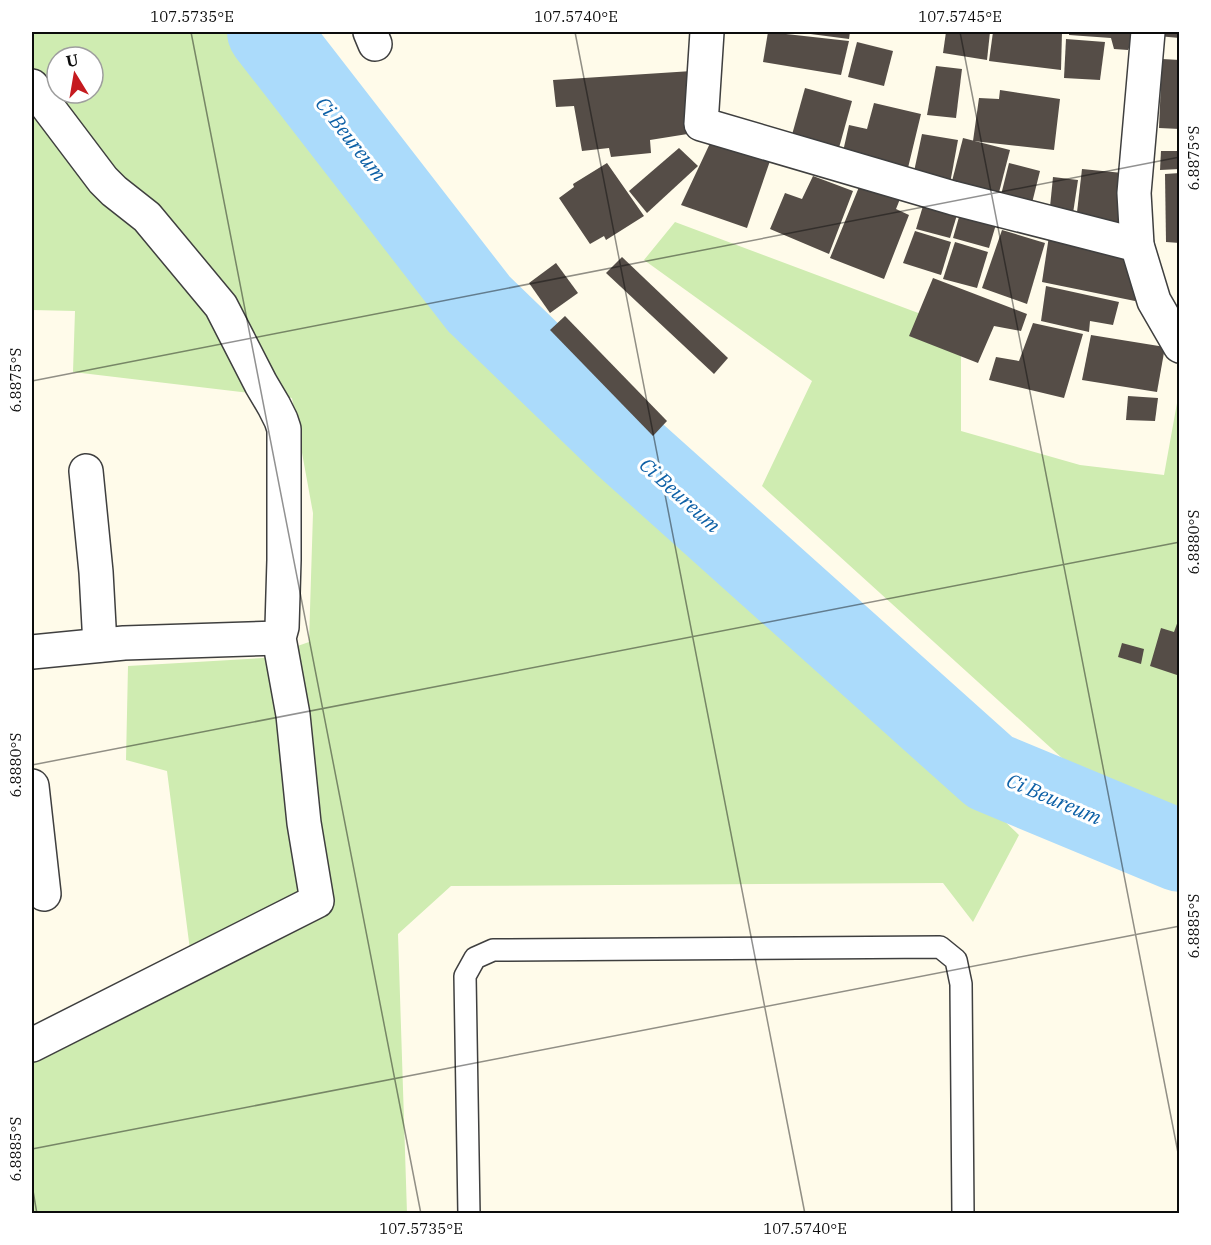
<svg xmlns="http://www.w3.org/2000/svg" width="1211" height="1245" font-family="'IBM Plex Serif',serif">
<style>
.green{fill:#cfecb1;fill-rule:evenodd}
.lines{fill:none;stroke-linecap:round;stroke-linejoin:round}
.river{stroke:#abdbfb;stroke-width:82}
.building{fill:#554d47}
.lane-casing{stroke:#3f3f3f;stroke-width:24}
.street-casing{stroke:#3f3f3f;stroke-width:36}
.lane{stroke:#fff;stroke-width:21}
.street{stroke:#fff;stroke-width:33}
.ticks{fill:none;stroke:#0c0c0c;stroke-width:1.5;stroke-opacity:0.45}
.labels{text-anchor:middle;stroke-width:6;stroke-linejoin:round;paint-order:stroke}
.water-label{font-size:20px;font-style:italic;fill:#0d60a6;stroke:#fff}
.neatline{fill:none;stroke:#0c0c0c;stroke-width:2}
.ticks-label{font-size:15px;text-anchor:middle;fill:#0c0c0c}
</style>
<rect width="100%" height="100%" fill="#fffbea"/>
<g class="green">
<path d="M32 32H229L291 104 536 375 1019 835 973 922 943 883 451 886 398 934 407 1213H32V1055L194 981 167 771 126 760 128 666 263 658 309 642 313 513 292 398 73 372 75 311 32 310ZM57 57H93V93H57Z"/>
<path d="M675 222 961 329V431L1080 465 1164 475 1179 392V808L1073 768 762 486 812 381 644 260Z"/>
</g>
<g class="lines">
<path class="river" d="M268 32 479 304 626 446 990 772 1180 851"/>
</g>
<g class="building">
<path d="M768 32 849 41 841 75 763 62Z"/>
<path d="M803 32H850L849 39 803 33Z"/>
<path d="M946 32H990L987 60 943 53Z"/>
<path d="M993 32H1062L1061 70 989 61Z"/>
<path d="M1069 32H1139V45L1130 46 1128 50 1114 49 1111 38 1069 35Z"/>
<path d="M1158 32H1180V38L1157 36Z"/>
<path d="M1066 39 1105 42 1100 80 1064 78Z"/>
<path d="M857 42 893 51 884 86 848 77Z"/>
<path d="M1162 59 1180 60V129L1159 128Z"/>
<path d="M936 66 962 69 956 118 927 115Z"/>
<path d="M692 71 700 132 650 140 651 153 611 157 609 148 582 151 574 106 556 107 553 80Z"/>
<path d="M805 88 852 101 837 155 790 142Z"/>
<path d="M1000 90 1060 99 1054 150 973 141 979 98 999 99Z"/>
<path d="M874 103 921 114 907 172 842 156 849 125 867 129Z"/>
<path d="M922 134 958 140 949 189 912 181Z"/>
<path d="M963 138 1010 150 996 204 949 193Z"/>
<path d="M712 139 770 161 747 228 681 205Z"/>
<path d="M679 148 698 166 647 213 629 191Z"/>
<path d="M1161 151H1180V169L1160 170Z"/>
<path d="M607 163 644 216 606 240 604 236 590 244 559 198 574 187 573 184Z"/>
<path d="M1009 163 1040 171 1031 207 1000 199Z"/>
<path d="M1082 169 1133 174 1127 234 1076 221Z"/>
<path d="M1180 173V243L1166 242 1165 174Z"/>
<path d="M813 176 853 191 829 254 770 229 785 193 802 199Z"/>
<path d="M1053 177 1078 180 1072 220 1049 217Z"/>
<path d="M859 187 900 199 896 209 909 215 884 279 830 258Z"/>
<path d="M926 196 960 205 950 238 916 229Z"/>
<path d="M961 210 997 221 989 248 953 238Z"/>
<path d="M1002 230 1045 243 1027 304 982 288Z"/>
<path d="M915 231 951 242 941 275 903 263Z"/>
<path d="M1049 236 1139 254 1135 301 1042 282Z"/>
<path d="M955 242 988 252 977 288 943 279Z"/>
<path d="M622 257 728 358 714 374 606 273Z"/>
<path d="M556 263 578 293 550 313 529 283Z"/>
<path d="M933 278 1027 314 1021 331 994 326 978 363 909 336Z"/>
<path d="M1046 286 1119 302 1113 325 1090 321 1089 332 1041 321Z"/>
<path d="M565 316 667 421 653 436 550 330Z"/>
<path d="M1033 323 1083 334 1064 398 989 380 996 357 1019 361Z"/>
<path d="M1091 335 1165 347 1157 392 1082 380Z"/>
<path d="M1128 396 1158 398 1155 421 1126 420Z"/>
<path d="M1179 618H1180V676L1150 666 1161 628 1174 632Z"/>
<path d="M1122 643 1144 649 1141 664 1118 657Z"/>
</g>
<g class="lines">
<defs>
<path id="lane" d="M469 1214 465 976 475 958 493 950 940 947 956 960 961 984 963 1214"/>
<g id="street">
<path d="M370 32 375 44"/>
<path d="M707 32 701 124 953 198 1137 245"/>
<path d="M1148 32 1134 193 1137 245 1154 301 1180 346"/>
<path d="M32 86 103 180 114 191 147 217 221 306 261 384 274 406 281 420 284 429V560L282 627 279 638 293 715 304 823 317 901 32 1045"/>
<path d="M86 471 96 572 100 645"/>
<path d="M32 652 124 643 279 638"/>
<path d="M32 786 44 894"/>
</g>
</defs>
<use href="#lane" class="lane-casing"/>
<use href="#street" class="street-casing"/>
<use href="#lane" class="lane"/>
<use href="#street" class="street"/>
</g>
<path class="ticks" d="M191 32 421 1214M575 32 805 1214M960 32 1180 1163M32 381 1180 157M32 765 1180 542M32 1149 1180 926M32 1185 37 1214"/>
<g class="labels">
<g class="water-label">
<text transform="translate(351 139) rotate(52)" y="7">Ci Beureum</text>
<text transform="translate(680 495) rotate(42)" y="7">Ci Beureum</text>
<text transform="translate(1054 799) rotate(23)" y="7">Ci Beureum</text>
</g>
</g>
<rect width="1211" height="1245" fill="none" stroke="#ffffff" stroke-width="66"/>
<g transform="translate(75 75) rotate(349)"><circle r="28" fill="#ffffff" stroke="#9e9e9e" stroke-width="1.5"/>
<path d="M0-4.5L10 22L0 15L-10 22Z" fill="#c51a1f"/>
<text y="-9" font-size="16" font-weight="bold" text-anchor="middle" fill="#0c0c0c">U</text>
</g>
<rect x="33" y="33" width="1145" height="1179" class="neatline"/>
<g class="ticks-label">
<text x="192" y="22">107.5735°E</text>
<text x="576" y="22">107.5740°E</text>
<text x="960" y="22">107.5745°E</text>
<text transform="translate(1194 158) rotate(-90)" y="5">6.8875°S</text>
<text transform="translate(16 380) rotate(-90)" y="5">6.8875°S</text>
<text transform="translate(1194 542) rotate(-90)" y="5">6.8880°S</text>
<text transform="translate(16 765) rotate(-90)" y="5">6.8880°S</text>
<text transform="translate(1194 926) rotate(-90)" y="5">6.8885°S</text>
<text transform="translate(16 1149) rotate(-90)" y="5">6.8885°S</text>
<text x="421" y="1234">107.5735°E</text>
<text x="805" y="1234">107.5740°E</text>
</g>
</svg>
